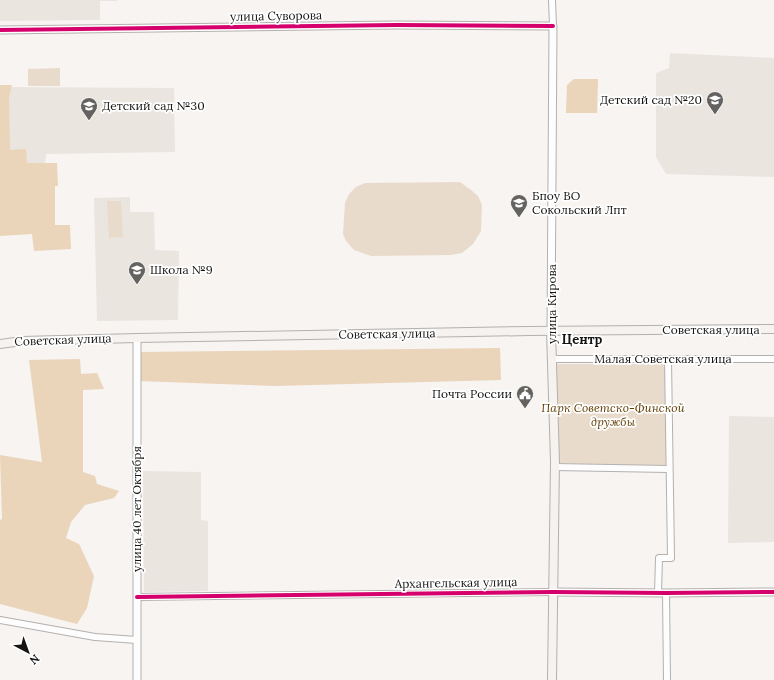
<svg xmlns="http://www.w3.org/2000/svg" width="774" height="680" font-family="Lora,serif">
<style>
.built{fill:#ebe5e0}
.green{fill:#e9dbcc}
.forest{fill:#ead4ba}
.lines{fill:none;stroke-linecap:round;stroke-linejoin:round}
.minor-casing{stroke:#b3b1af;stroke-width:8}
.tertiary-casing{stroke:#b3b1af;stroke-width:9}
.secondary-casing{stroke:#b3b1af;stroke-width:10}
.minor{stroke:#fefdfd;stroke-width:6}
.tertiary{stroke:#fefdfd;stroke-width:7}
.secondary{stroke:#f5f2ef;stroke-width:8}
.cycleway-casing{stroke:#fff;stroke-width:6}
.cycleway{stroke:#d6006c;stroke-width:4}
.labels{text-anchor:middle;stroke-width:3.5;stroke-linejoin:round;paint-order:stroke}
.street-label{font-size:12px;fill:#161514;stroke:#fff}
.poi-label{font-size:12px;fill:#161514;stroke:#fff;text-anchor:start}
.park-label{font-size:12px;font-style:italic;fill:#623e04;stroke:#fff}
.neighbourhood-label{font-size:13px;font-weight:bold;fill:#161514;stroke:#fff}
</style>
<rect width="100%" height="100%" fill="#f7f4f2"/>
<g class="built">
<path d="M0 0H117V1H100V20L0 21Z"/>
<path d="M670 53 774 58V177L666 174 656 157V73L669 68Z"/>
<path d="M1 87 174 88 175 152 46 154 45 163H4Z"/>
<path d="M130 197V212H154L155 250 179 251 178 320 97 321 94 198Z"/>
<path d="M729 416 774 417V542L728 543Z"/>
<path d="M143 471 201 472V520L208 521V591L144 592Z"/>
</g>
<g class="green">
<path d="M60 68V86H28V69Z"/>
<path d="M460 182 471 190 478 196 482 205 481 231 473 244 462 253 451 255 371 256 354 250 346 241 343 234 345 203 349 194 356 187 365 183Z"/>
<path d="M107 201H121L123 237 109 238Z"/>
<path d="M556 364H665L666 467 559 463Z"/>
</g>
<g class="forest">
<path d="M574 79H598L597 113H566L567 85Z"/>
<path d="M0 85H12L9 97 10 150 26 149 27 163H57L58 186H55V225H70L71 249 34 251 32 234 0 236Z"/>
<path d="M500 348 501 380 275 386 137 381V352Z"/>
<path d="M80 359 81 374 97 373 104 389 83 390V472L95 476 97 484 119 491 114 498 85 505 71 522 66 538 79 544 94 576 87 608 77 624 0 604V520L2 519 0 455 42 462 29 360Z"/>
</g>
<g class="lines">
<defs>
<g id="minor">
<path d="M552 0 553 26"/>
<path d="M552 359H774"/>
<path d="M554 467 669 469"/>
<path d="M658 593 659 558H671L668 359"/>
<path d="M666 593 667 680"/>
<path d="M137 597 553 592"/>
<path d="M0 620 95 637 137 640"/>
</g>
<g id="tertiary">
<path d="M0 30 397 25 553 26 551 331"/>
<path d="M137 338V680"/>
<path d="M553 592 666 593 774 592"/>
</g>
<g id="secondary">
<path d="M551 331 555 462 552 680"/>
<path d="M0 344 22 341 137 338 529 331 774 329"/>
</g>
</defs>
<use href="#minor" class="minor-casing"/>
<use href="#tertiary" class="tertiary-casing"/>
<use href="#secondary" class="secondary-casing"/>
<use href="#minor" class="minor"/>
<use href="#tertiary" class="tertiary"/>
<use href="#secondary" class="secondary"/>
<defs>
<g id="cycleway">
<path d="M0 30 397 25 553 26"/>
<path d="M137 597 553 592 666 593 774 592"/>
</g>
</defs>
<use href="#cycleway" class="cycleway-casing"/>
<use href="#cycleway" class="cycleway"/>
</g>
<defs>
<symbol id="school-pin" viewBox="-11 -11 22 30"><path d="M0 17L-7.5 6A9.5 9.5 0 1 1 7.5 6Z" fill="#656362" stroke="#fff"/><path d="M0-5L7-2L0 1L-7-2ZM-4 1L0 2.5L4 1V4Q0 6-4 4Z" fill="#fff"/></symbol>
<symbol id="university-pin" viewBox="-11 -11 22 30"><path d="M0 17L-7.5 6A9.5 9.5 0 1 1 7.5 6Z" fill="#656362" stroke="#fff"/><path d="M0-5L7-2L0 1L-7-2ZM-4 1L0 2.5L4 1V4Q0 6-4 4Z" fill="#fff"/></symbol>
<symbol id="civic-pin" viewBox="-11 -11 22 30"><path d="M0 17L-7.5 6A9.5 9.5 0 1 1 7.5 6Z" fill="#656362" stroke="#fff"/><path d="M-.6-6.5H3V-4.5H.6V-3L4-1V1h2V6H-6V1h2V-1L-.6-3ZM-1.2 2.5V6h2.4V2.5Z" fill="#fff"/></symbol>
</defs>
<g fill-rule="evenodd">
<use href="#school-pin" x="705" y="90" width="20" height="27"/>
<use href="#school-pin" x="79" y="96" width="20" height="27"/>
<use href="#university-pin" x="509" y="193" width="20" height="27"/>
<use href="#school-pin" x="127" y="260" width="20" height="27"/>
<use href="#civic-pin" x="515" y="384" width="20" height="27"/>
</g>
<g class="labels">
<g class="street-label">
<text transform="translate(276 16) rotate(-1)" y="4">улица Суворова</text>
<text transform="translate(552 304) rotate(-90)" y="4">улица Кирова</text>
<text x="711" y="334">Советская улица</text>
<text transform="translate(387 334) rotate(-1)" y="4">Советская улица</text>
<text transform="translate(63 340) rotate(-2)" y="4">Советская улица</text>
<text x="663" y="363">Малая Советская улица</text>
<text transform="translate(137 509) rotate(-90)" y="4">улица 40 лет Октября</text>
<text transform="translate(456 583) rotate(-1)" y="4">Архангельская улица</text>
</g>
<g class="poi-label">
<text x="702" y="104" text-anchor="end">Детский сад №20</text>
<text x="102" y="110">Детский сад №30</text>
<text x="532" y="200">Бпоу ВО<tspan x="532" dy="14">Сокольский Лпт</tspan></text>
<text x="150" y="274">Школа №9</text>
<text x="512" y="398" text-anchor="end">Почта России</text>
</g>
<g class="park-label">
<text x="613" y="412">Парк Советско-Финской<tspan x="613" dy="14">дружбы</tspan></text>
</g>
<g class="neighbourhood-label">
<text x="582" y="344">Центр</text>
</g>
</g>
<g transform="translate(28 652) rotate(139)" stroke="#ffffff" stroke-width="3" paint-order="stroke">
<path d="M0-3L7 15L0 10L-7 15Z" fill="#161514"/>
<text y="-6" font-size="11" font-weight="bold" text-anchor="middle" fill="#161514">N</text>
</g>
</svg>
